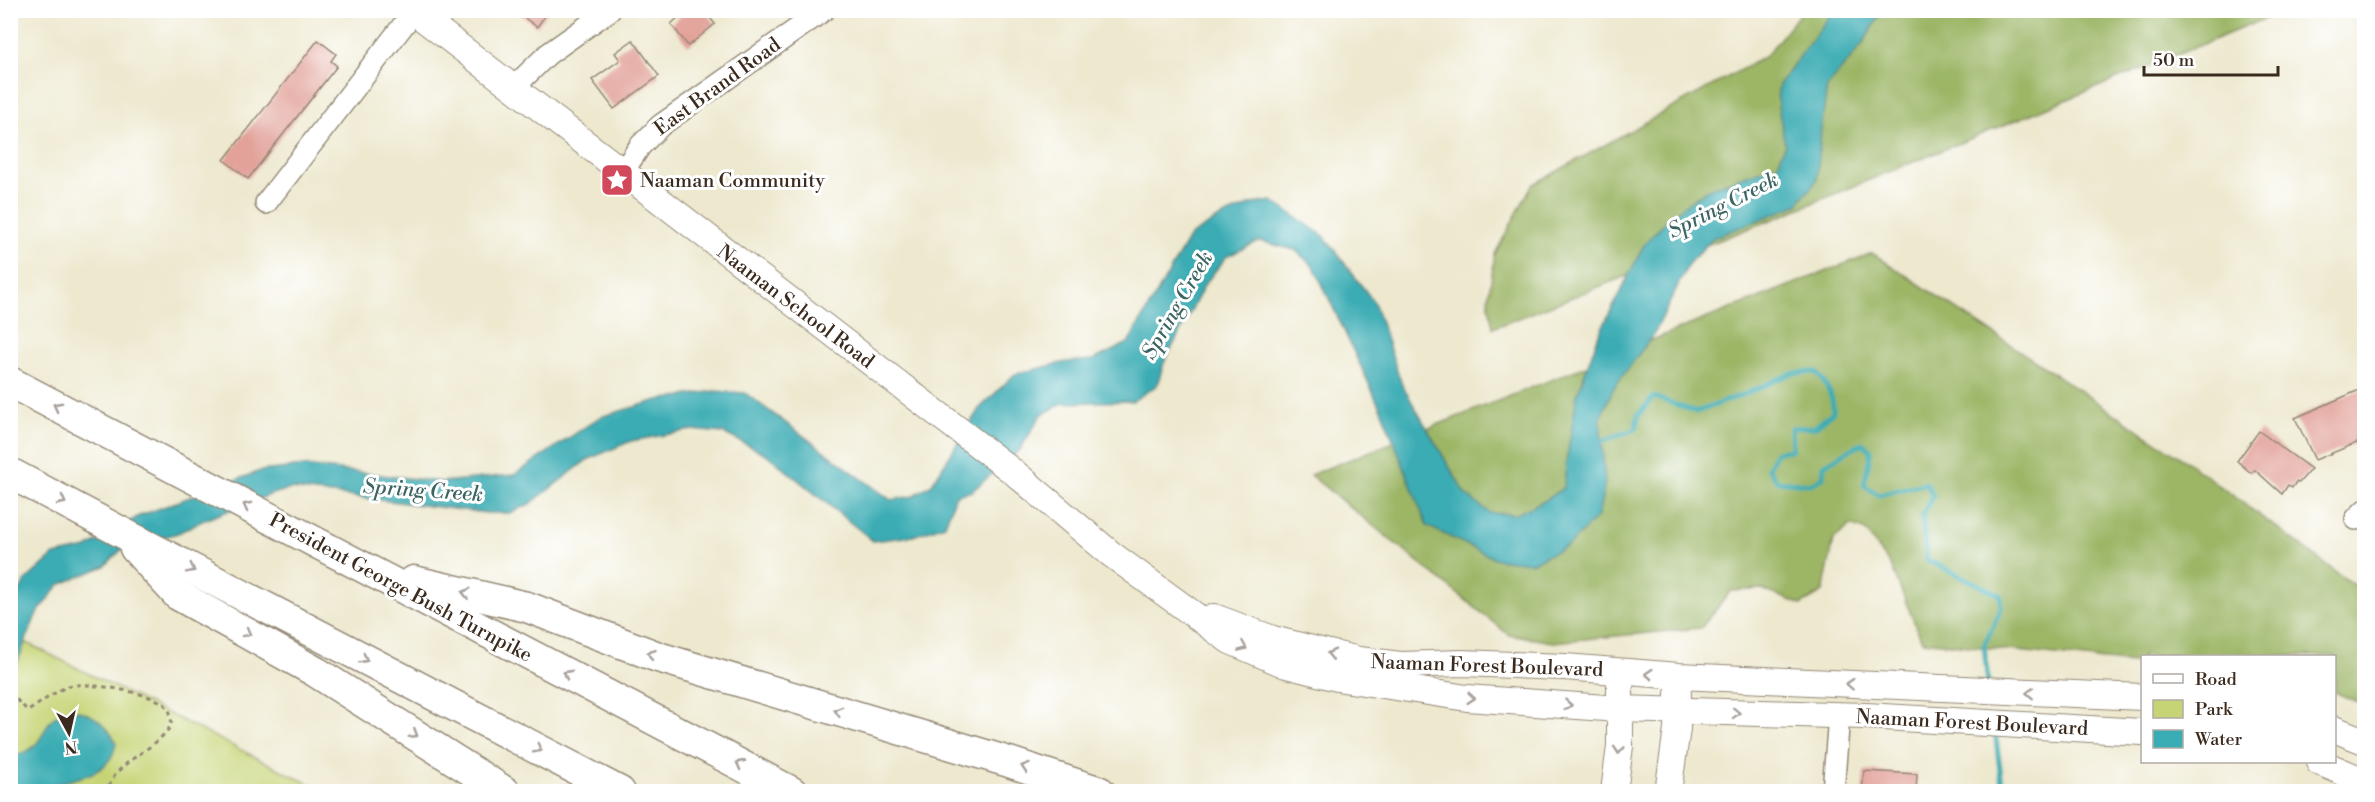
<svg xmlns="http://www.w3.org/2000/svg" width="2375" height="802" font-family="'Libre Bodoni',serif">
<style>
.green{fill:#c6d475;stroke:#807f4a;stroke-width:1.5}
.forest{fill:#9cb666;stroke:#6c7042;stroke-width:1.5}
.water{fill:#3aacb4;stroke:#3a6b69;stroke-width:1.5}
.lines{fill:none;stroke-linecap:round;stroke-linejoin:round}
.stream{stroke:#3aacb4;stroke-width:5}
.building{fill:#e2a199}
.minor-casing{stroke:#948976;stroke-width:24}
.major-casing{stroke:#948976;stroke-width:28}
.highway-casing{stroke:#948976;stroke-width:33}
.path{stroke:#948976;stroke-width:3;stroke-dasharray:4.5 4.5;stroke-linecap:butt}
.minor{stroke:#fff;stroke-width:21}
.major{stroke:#fff;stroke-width:26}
.highway{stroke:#fff;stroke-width:30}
.oneway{stroke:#a79f9a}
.labels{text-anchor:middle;stroke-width:6;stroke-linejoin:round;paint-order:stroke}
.street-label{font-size:20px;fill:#3b2a1e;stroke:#fff}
.poi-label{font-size:20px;fill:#3b2a1e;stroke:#fff;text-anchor:start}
.water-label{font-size:21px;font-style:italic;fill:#3b6462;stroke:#fff}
</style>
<rect width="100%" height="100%" fill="#fff"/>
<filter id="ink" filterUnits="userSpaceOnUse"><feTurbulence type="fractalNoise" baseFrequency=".0167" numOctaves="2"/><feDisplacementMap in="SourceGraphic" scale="12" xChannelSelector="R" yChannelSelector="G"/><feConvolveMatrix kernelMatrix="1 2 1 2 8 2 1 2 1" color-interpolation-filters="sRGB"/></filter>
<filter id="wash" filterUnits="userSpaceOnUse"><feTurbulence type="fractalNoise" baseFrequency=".008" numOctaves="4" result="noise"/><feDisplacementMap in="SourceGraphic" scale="24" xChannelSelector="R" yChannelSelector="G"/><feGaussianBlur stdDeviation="1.35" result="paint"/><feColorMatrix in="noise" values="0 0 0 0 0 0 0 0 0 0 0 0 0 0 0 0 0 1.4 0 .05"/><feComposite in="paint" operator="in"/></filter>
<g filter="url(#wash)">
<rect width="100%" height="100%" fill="#ede8ce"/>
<path class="green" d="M11 635 323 791H11Z"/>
<g class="forest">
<path d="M1802 11H2284L1771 220 1493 328 1488 300 1495 254 1532 185 1766 56Z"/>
<path d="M1872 253 2189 463 2364 593V705L2335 692 2334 656H2142V664L1922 641 1891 566 1866 531 1851 525 1834 539 1823 592 1801 605 1762 589 1731 591 1701 628 1553 642 1509 635 1310 475Z"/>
</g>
<g class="water">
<path d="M1833 11H1882L1862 45 1827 87 1821 130 1817 180 1797 205 1713 238 1689 263 1655 332 1613 389 1600 419 1605 483 1598 516 1569 545 1531 563 1496 559 1427 526 1383 414 1314 267 1295 250 1259 241 1226 257 1205 284 1164 363 1157 385 1133 401 1063 403 1041 415 1020 450 972 491 956 495 945 525 913 536 873 541 766 454 723 433 692 430 631 441 587 460 530 504 510 513H487L291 489 272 494 204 520 178 533 122 549 105 566 59 585 36 615 17 663 11 669V607L26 580 54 555 87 548 139 516 260 471 305 466 441 482 514 475 600 417 658 400 714 391 745 393 891 500 913 496 932 484 979 409 1015 374 1066 362 1093 360 1128 343 1190 236 1221 217 1252 204 1272 201 1324 236 1374 302 1402 385 1465 494 1490 513 1516 514 1544 501 1564 487 1566 463 1577 395 1599 334 1644 245 1670 216 1708 189 1778 164 1785 145 1777 100 1779 85Z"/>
<path d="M72 710C91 711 109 726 116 743 111 777 76 777 50 786L48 791H11V757C17 755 27 752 32 748 51 732 40 717 72 710Z"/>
</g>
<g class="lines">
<g class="stream">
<path d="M1596 443 1636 429 1638 415 1654 397 1696 412 1748 393 1792 373 1816 372C1826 385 1834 395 1833 412L1815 427 1791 428 1792 450 1776 452 1768 468 1777 481 1810 484 1823 478 1824 465 1862 443 1871 450 1864 485 1879 495 1926 483 1933 496 1922 515 1927 560 2000 595 2001 609 1984 645 1988 683"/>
<path d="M1995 731 2003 792"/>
</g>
</g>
<g id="blocks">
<g class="building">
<path d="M514 10H549L537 27Z"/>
<path d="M687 10H704L715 24 688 46 671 24Z"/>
<path d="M318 40 336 54 331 61 337 66 248 179 224 160Z"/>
<path d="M633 40 659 76 614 109 592 80 620 60 615 53Z"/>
<path d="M2364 388V440L2315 460 2295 418Z"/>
<path d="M2259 431 2311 469 2299 483 2296 482 2292 488 2288 485 2282 494 2255 470 2251 473 2237 461Z"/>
<path d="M1864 771 1917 774 1916 792H1862Z"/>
</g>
</g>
</g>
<g filter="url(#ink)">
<use href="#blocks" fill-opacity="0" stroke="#948976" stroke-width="1.5"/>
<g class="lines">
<defs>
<g id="minor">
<path d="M513 88 548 54 610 10"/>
<path d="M622 173 640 146 661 125 824 10"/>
<path d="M266 203 415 10"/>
<path d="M2356 519 2364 511"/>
<path d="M1833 792 1839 715"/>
</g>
<g id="major">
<path d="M412 10 1016 474 1111 554 1230 641 1286 665 1337 678 1467 698 1619 709 1866 716 2142 732"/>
<path d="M1214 617 1273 639 1321 651 1359 660 1401 665 1462 663 1565 667 1679 676 2142 697"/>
<path d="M2334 729 2364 741"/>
<path d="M2319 762 2364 781"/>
<path d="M1614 792 1620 746V672"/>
<path d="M1668 792 1677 729 1678 694"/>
</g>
<g id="highway">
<path d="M10 382 792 792"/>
<path d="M10 473 121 532 620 792"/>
<path d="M135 548 178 595 316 672 505 792"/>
<path d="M414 581 527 607 658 657 1009 762 1100 792"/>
</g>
</defs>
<use href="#minor" class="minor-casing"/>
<use href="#major" class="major-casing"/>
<use href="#highway" class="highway-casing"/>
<path class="path" d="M10 693 28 711C41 703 55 691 69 686 83 681 154 693 165 705 171 711 172 718 171 726 167 731 163 736 158 740 142 755 111 767 108 792"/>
<use href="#minor" class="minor"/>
<use href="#major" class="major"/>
<use href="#highway" class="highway"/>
</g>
<defs><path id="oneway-chevron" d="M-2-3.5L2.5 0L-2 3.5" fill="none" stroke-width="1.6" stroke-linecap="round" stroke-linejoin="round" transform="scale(1.5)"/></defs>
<g class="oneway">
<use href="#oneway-chevron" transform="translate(57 406) rotate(-152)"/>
<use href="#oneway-chevron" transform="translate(62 501) rotate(28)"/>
<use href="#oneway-chevron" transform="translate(247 506) rotate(-152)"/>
<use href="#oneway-chevron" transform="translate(191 569) rotate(27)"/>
<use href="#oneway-chevron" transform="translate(466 593) rotate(-167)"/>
<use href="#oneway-chevron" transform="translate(247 633) rotate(29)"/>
<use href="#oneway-chevron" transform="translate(1243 647) rotate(23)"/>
<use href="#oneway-chevron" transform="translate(651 654) rotate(-160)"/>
<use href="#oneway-chevron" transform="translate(1331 654) rotate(-167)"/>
<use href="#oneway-chevron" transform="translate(364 659) rotate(27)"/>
<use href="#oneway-chevron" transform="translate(567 674) rotate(-152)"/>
<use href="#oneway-chevron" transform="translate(1649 674) rotate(-176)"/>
<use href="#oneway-chevron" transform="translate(1850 684) rotate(-177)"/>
<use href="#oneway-chevron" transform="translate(2030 693) rotate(-178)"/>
<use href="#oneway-chevron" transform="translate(1471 698) rotate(5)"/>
<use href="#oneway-chevron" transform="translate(1568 705) rotate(4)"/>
<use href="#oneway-chevron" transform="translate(838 711) rotate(-163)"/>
<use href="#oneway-chevron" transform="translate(1736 713) rotate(2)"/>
<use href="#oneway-chevron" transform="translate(414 734) rotate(32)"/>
<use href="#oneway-chevron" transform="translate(538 749) rotate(27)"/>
<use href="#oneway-chevron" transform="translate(1619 750) rotate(94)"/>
<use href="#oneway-chevron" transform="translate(740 764) rotate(-152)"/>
<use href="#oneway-chevron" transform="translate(1025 767) rotate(-162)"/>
</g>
</g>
<defs>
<symbol id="sight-square" viewBox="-11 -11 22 22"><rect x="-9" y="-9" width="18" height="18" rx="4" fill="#d1495b" stroke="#fff"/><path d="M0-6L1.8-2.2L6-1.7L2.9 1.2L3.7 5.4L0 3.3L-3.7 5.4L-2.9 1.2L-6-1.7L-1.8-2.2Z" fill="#fff"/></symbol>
</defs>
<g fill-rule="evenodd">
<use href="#sight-square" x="598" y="161" width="38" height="38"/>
</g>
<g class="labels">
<g class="street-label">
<text transform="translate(717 86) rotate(-36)" y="7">East Brand Road</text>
<text transform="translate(796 306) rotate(37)" y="7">Naaman School Road</text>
<text transform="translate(401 587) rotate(28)" y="7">President George Bush Turnpike</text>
<text transform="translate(1487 665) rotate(2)" y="7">Naaman Forest Boulevard</text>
<text transform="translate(1972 722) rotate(3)" y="7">Naaman Forest Boulevard</text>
</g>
<g class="poi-label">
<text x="640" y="187">Naaman Community</text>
</g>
<g class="water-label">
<text transform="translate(1723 205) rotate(-27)" y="7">Spring Creek</text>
<text transform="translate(1177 305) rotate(-60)" y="7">Spring Creek</text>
<text transform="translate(423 490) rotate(4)" y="7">Spring Creek</text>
</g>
</g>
<rect width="2375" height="802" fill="none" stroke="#fff" stroke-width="36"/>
<rect x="2141" y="655" width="195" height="108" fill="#ffffff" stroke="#b1aaa5" stroke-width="1.5"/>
<rect x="2153" y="674" width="30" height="9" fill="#ffffff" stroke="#b1aaa5" stroke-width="1.5"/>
<text x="2195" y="685" font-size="18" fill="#3b2a1e">Road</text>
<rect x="2153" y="700" width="30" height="18" fill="#c6d475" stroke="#b1aaa5" stroke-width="1.5"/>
<text x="2195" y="715" font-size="18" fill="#3b2a1e">Park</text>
<rect x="2153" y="730" width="30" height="18" fill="#3aacb4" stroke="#b1aaa5" stroke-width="1.5"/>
<text x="2195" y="745" font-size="18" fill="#3b2a1e">Water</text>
<g transform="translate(69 733) rotate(172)" stroke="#ffffff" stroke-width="4.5" paint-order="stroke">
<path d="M0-4.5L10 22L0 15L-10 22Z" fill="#3b2a1e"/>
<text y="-9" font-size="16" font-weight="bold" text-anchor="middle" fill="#3b2a1e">N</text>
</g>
<path d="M2144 66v9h134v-9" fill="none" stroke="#3b2a1e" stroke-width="3"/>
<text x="2153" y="66" font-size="18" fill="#3b2a1e" stroke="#ffffff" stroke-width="4.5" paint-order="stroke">50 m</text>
</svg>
